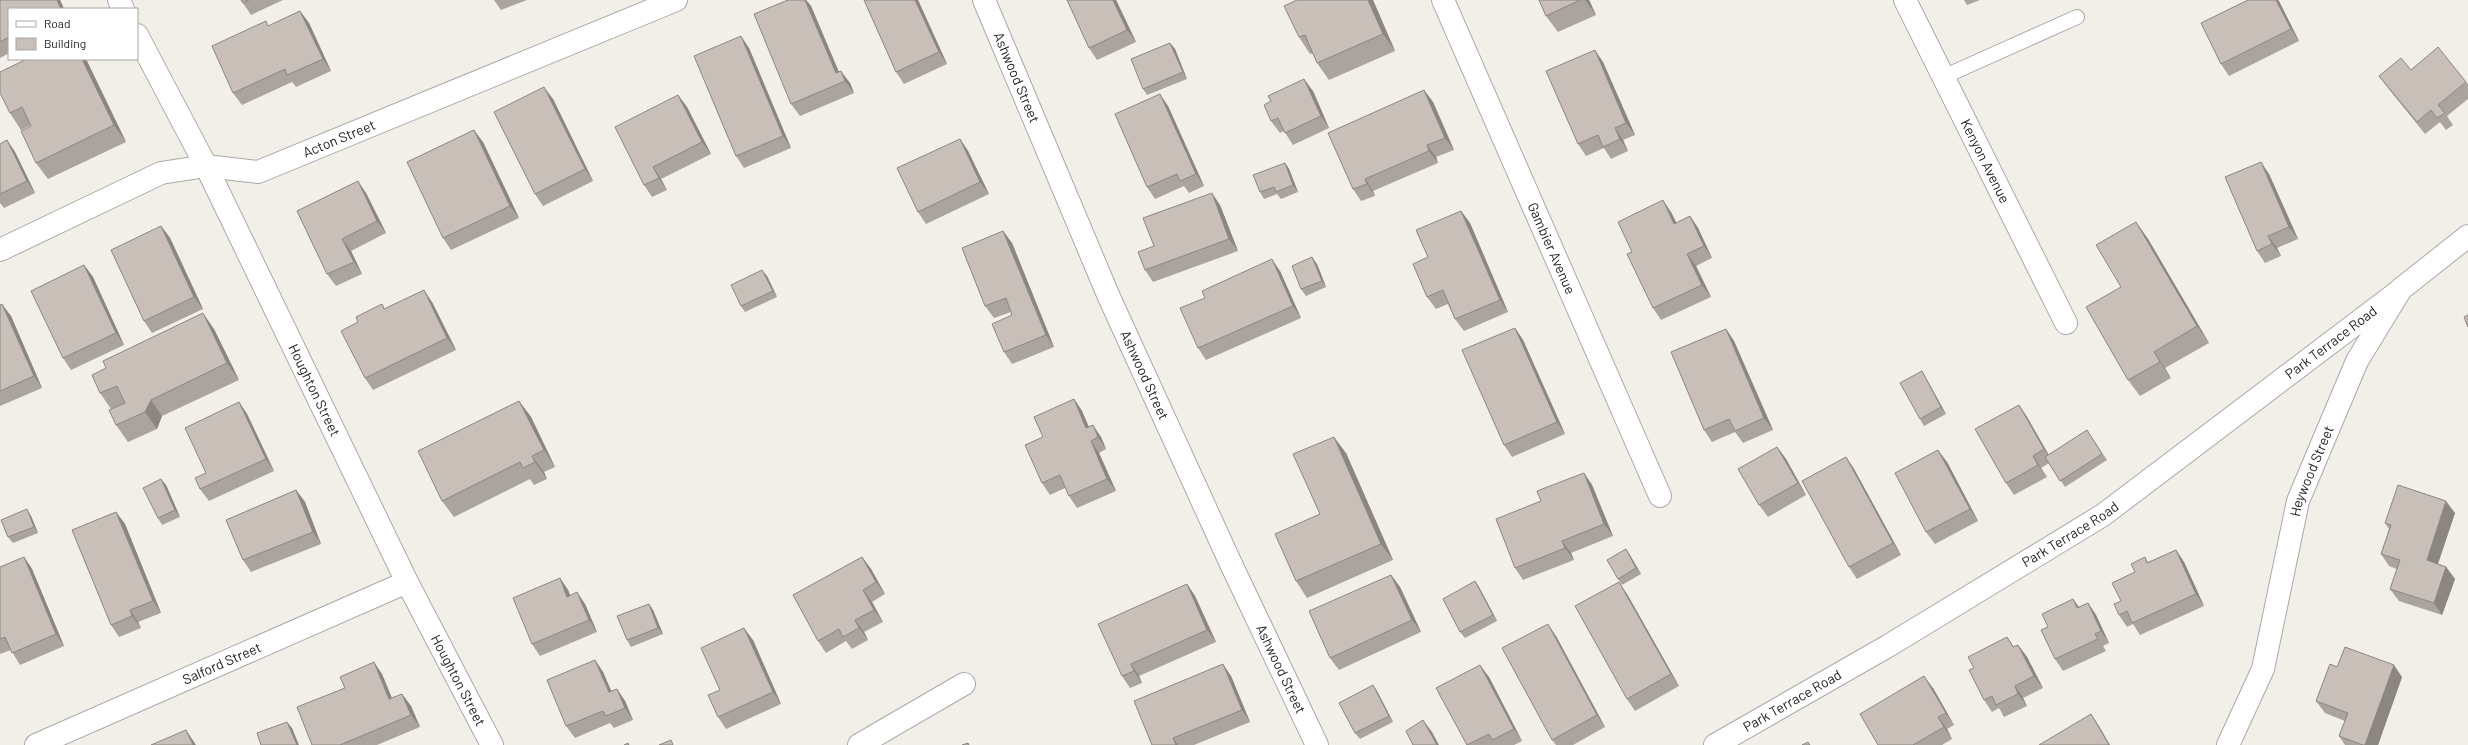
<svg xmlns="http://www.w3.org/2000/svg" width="2468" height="745" font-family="Barlow,sans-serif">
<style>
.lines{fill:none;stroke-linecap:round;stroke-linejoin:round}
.service-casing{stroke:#a9a9a9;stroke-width:16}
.minor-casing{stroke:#a9a9a9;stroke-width:24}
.tertiary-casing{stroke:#a9a9a9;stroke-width:24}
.service{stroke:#fff;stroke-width:14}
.minor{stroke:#fff;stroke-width:22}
.tertiary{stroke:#fff;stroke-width:22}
.wall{fill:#aba49e}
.shaded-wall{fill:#8b8681}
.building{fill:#c7bfb8;stroke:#8b8681}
.labels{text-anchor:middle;stroke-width:4;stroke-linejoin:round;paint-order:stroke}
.street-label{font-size:14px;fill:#222;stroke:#fff}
</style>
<rect width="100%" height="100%" fill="#f2efe9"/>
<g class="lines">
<defs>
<path id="service" d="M1943 77 2077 17"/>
<g id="minor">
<path d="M119 0 123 9"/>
<path id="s1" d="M984 0 1109 297 1231 564 1317 745"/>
<path id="s2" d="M1443 0 1660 496"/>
<path id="s3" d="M1905 0 2066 323"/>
<path id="s4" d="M137 35 206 166 407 582 492 745"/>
<path id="s5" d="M0 250 161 173 206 166 258 172 676 0"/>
<path id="s6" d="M36 745 407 582"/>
<path d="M859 745 964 684"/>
<path id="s7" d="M1715 745 1888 646 2103 515 2399 291"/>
</g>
<g id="tertiary">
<path id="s8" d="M2228 745 2263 669 2298 501 2357 361 2401 289 2468 236"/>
</g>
</defs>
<use href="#service" class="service-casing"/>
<use href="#minor" class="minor-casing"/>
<use href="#tertiary" class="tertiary-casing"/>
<use href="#service" class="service"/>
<use href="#minor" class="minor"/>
<use href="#tertiary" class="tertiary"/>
</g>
<g class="wall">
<path d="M0 0H60L64 9H9V53L0 58Z"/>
<path d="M241 0H283L251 15Z"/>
<path d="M494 0H527L501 10Z"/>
<path d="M788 0H806L811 6 839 72 850 83 854 93 800 116 791 104Z"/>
<path d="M864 0H918L947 64 904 84 896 72Z"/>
<path d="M1067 0H1116L1136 42 1097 60 1089 48Z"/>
<path d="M1297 0H1373L1395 51 1329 80 1317 63 1313 53 1310 54 1299 37Z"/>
<path d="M1539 0H1589L1596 15 1558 32 1546 16Z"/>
<path d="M1964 0H1980L1967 5Z"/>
<path d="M2278 0 2299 41 2229 76 2221 64Z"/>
<path d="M300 11 309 23 331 71 296 87 292 82 242 105 233 93 269 26Z"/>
<path d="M1170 43 1175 49 1187 79 1147 95 1143 89Z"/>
<path d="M749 48 791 148 744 168 736 156Z"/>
<path d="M27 59H86L126 142 48 179 36 163 31 125 21 130 10 113Z"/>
<path d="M1603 62 1635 135 1623 140 1628 151 1611 159 1604 148 1586 156 1578 144Z"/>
<path d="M2411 70 2466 82 2468 84V99L2447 116 2453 125 2446 130 2440 122 2425 134 2388 88 2379 76Z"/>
<path d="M1424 90 1433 102 1454 150 1436 157 1438 163 1373 191 1375 196 1361 201 1353 189Z"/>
<path d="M1313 91 1329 128 1293 145 1284 131 1280 133 1271 121Z"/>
<path d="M678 95 687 107 711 154 661 179 667 190 652 197 644 185Z"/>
<path d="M553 99 593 181 543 206 535 194Z"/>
<path d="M1168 106 1204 186 1189 193 1184 186 1155 199 1147 187Z"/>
<path d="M960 139 968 151 989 194 926 224 918 212Z"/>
<path d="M7 140 15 152 35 193 4 208 0 203V144Z"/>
<path d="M483 142 519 218 451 250 443 238Z"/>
<path d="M1285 163 1289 169 1298 192 1281 199 1277 194 1264 199 1260 192Z"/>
<path d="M2269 174 2298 239 2277 248 2281 256 2265 263 2257 251Z"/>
<path d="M366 193 386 233 351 251 362 274 336 286 327 274 297 211Z"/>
<path d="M1220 205 1238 251 1153 282 1145 270 1154 246Z"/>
<path d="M1461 211 1470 223 1508 312 1464 331 1455 319 1448 304 1436 309 1427 297 1428 257Z"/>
<path d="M1671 212 1676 223 1690 216 1698 228 1712 258 1696 266 1711 297 1661 320 1653 308 1632 252Z"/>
<path d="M2136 222 2148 239 2209 343 2165 368 2171 378 2140 396 2128 380Z"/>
<path d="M161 226 170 238 203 309 152 333 144 321Z"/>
<path d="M1003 231 1012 243 1054 347 1012 364 1004 352 1012 315 1011 312 994 318 985 306Z"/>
<path d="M1317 264 1326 287 1306 296 1301 289Z"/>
<path d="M84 265 93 277 124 345 71 370 63 358Z"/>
<path d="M1280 271 1301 318 1206 360 1198 348Z"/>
<path d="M767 276 777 297 745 312 741 306Z"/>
<path d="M432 302 456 350 373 390 365 378 358 322 382 304 385 309Z"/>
<path d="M0 305 11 316 42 388 0 406Z"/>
<path d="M1515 328 1523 340 1565 434 1512 457 1504 445Z"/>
<path d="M214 329 239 380 162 416 157 429 128 442 116 425 111 409 100 393Z"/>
<path d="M1726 329 1734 341 1773 430 1743 443 1735 432 1712 442 1704 430Z"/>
<path d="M1922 371 1926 378 1946 414 1924 426 1920 419Z"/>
<path d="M1074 399 1082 411 1089 427 1101 437 1106 449 1099 453 1116 491 1077 508 1069 496 1065 488 1050 495 1042 483 1043 437Z"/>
<path d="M519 401 531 417 555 467 544 472 547 479 534 485 530 479 454 517 442 501Z"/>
<path d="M239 402 247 414 274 471 209 501 200 489 206 473Z"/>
<path d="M2019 405 2027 417 2049 455 2087 430 2107 460 2065 487 2049 463 2041 468 2047 477 2014 495 2006 483Z"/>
<path d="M1777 447 1786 459 1806 495 1768 517 1759 505Z"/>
<path d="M1346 453 1393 560 1307 598 1296 581 1320 514Z"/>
<path d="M1846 457 1854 469 1901 555 1857 579 1849 567Z"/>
<path d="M1947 462 1978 521 1935 544 1926 532Z"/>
<path d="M1584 473 1592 485 1613 536 1571 553 1574 560 1523 580 1515 568 1541 501Z"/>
<path d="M166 485 180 517 162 525 158 518Z"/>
<path d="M296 490 305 502 321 544 251 572 243 560Z"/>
<path d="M116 512 125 524 161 613 138 622 141 628 119 637 111 625Z"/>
<path d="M2455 513 2438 564 2446 567 2455 579 2442 615 2399 601 2390 589 2397 569 2389 566 2381 554 2389 529 2385 523Z"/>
<path d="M31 516 38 533 13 543 8 537Z"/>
<path d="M1626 549 1641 574 1622 585 1618 579Z"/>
<path d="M2176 550 2184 562 2204 606 2140 635 2133 624 2127 627 2119 615 2135 572 2145 557 2148 562Z"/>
<path d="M24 557 32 569 64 646 20 665 11 650 0 654V567Z"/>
<path d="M862 557 871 569 885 594 872 602 883 622 864 632 868 640 852 649 846 641 826 653 818 641Z"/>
<path d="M1391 575 1400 587 1421 632 1339 670 1330 658Z"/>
<path d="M560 578 568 590 570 596 585 604 597 632 540 656 532 644Z"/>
<path d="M1475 581 1479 587 1497 621 1465 638 1460 632Z"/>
<path d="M1187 584 1195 596 1216 642 1139 676 1142 683 1130 688 1122 676Z"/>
<path d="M1627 594 1679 686 1635 711 1627 699Z"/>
<path d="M2088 603 2096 615 2109 643 2103 646 2106 651 2063 671 2055 659 2048 627 2079 607Z"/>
<path d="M649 604 653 610 663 634 631 647 627 640Z"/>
<path d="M1556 636 1605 727 1573 745H1556L1552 740Z"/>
<path d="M2007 637 2014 647 2018 645 2027 657 2043 688 2023 698 2027 706 2004 717 1999 708 1992 712 1984 700 1974 668Z"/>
<path d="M753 640 781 704 726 729 718 717 720 690Z"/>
<path d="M595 660 603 672 611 691 617 689 625 701 633 720 614 728 610 723 575 738 566 726Z"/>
<path d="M2337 667 2402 677 2378 745H2345L2339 736 2345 721 2325 713 2316 701Z"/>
<path d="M382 674 392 698 402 694 411 706 420 727 377 745H312Z"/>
<path d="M1231 676 1250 722 1194 745H1152Z"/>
<path d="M1489 677 1522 741 1514 745H1467Z"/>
<path d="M1933 688 1954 725 1947 729 1952 739 1942 745H1878Z"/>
<path d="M1377 691 1393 722 1360 739 1355 733Z"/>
</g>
<g class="shaded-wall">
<path d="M57 0H60L64 9H61Z"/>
<path d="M805 0H806L811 6 843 82 836 73Z"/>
<path d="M915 0H918L947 64 939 52Z"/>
<path d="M1113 0H1116L1136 42 1127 30Z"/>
<path d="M1368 0H1373L1395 51 1383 34Z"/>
<path d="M1585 0H1589L1596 15Z"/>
<path d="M2276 0H2278L2279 1 2299 41 2291 29Z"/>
<path d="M300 11 309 23 331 71 323 59Z"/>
<path d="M741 36 749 48 791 148 783 136Z"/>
<path d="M1170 43 1175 49 1187 79 1183 72Z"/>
<path d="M1595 50 1603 62 1635 135 1626 123Z"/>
<path d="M82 59H86L126 142 114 125Z"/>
<path d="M841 71 850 83 854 93 845 81Z"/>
<path d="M1304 79 1313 91 1329 128 1321 116Z"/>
<path d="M544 87 553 99 593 181 585 169Z"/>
<path d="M1424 90 1433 102 1454 150 1445 138Z"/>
<path d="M1160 94 1168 106 1204 186 1196 174Z"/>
<path d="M678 95 687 107 711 154 702 142Z"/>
<path d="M1615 128 1623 140 1628 151 1620 139Z"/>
<path d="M474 130 483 142 519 218 510 206Z"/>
<path d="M960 139 968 151 989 194 980 182Z"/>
<path d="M7 140 15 152 35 193 27 181Z"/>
<path d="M1427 145 1436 157 1438 163 1429 151Z"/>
<path d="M2261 162 2269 174 2298 239 2289 227Z"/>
<path d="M1285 163 1289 169 1298 192 1293 185Z"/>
<path d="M653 167 661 179 667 190 659 178Z"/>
<path d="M1365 179 1373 191 1375 196 1367 184Z"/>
<path d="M358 181 366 193 386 233 377 221Z"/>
<path d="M1212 193 1220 205 1238 251 1229 239Z"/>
<path d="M1663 200 1671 212 1683 236 1674 224Z"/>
<path d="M1461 211 1470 223 1508 312 1500 300Z"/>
<path d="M1690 216 1698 228 1712 258 1704 246Z"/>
<path d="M2136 222 2148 239 2209 343 2197 326Z"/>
<path d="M161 226 170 238 203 309 194 297Z"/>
<path d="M1003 231 1012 243 1054 347 1046 335Z"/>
<path d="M2268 236 2277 248 2281 256 2272 244Z"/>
<path d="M342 239 351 251 362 274 354 262Z"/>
<path d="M1687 254 1696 266 1711 297 1702 285Z"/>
<path d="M1312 257 1317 264 1326 287 1322 281Z"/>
<path d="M1272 259 1280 271 1301 318 1293 306Z"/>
<path d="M84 265 93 277 124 345 116 333Z"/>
<path d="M762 270 767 276 777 297 773 291Z"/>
<path d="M424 290 432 302 456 350 447 338Z"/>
<path d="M2 304 11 316 42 388 34 376Z"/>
<path d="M203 313 214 329 239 380 227 363Z"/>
<path d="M1515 328 1523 340 1565 434 1557 422Z"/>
<path d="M1726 329 1734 341 1773 430 1764 418Z"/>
<path d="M2154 352 2165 368 2171 378 2160 362Z"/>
<path d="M1922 371 1926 378 1946 414 1941 407Z"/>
<path d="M1074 399 1082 411 1094 440 1086 428Z"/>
<path d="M151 400 162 416 157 429 145 412Z"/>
<path d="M519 401 531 417 555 467 544 450Z"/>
<path d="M239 402 247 414 274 471 266 459Z"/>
<path d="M2019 405 2027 417 2052 461 2044 449Z"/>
<path d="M1093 425 1101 437 1106 449 1098 437Z"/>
<path d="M1334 437 1346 453 1393 560 1381 544Z"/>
<path d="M1091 441 1099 453 1116 491 1107 479Z"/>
<path d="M1777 447 1786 459 1806 495 1798 483Z"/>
<path d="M1938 450 1947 462 1978 521 1970 509Z"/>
<path d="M532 456 544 472 547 479 535 462Z"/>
<path d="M2033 456 2047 477 2038 465Z"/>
<path d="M1846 457 1854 469 1901 555 1893 543Z"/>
<path d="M1584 473 1592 485 1613 536 1604 524Z"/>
<path d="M161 479 166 485 180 517 175 510Z"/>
<path d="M296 490 305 502 321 544 313 532Z"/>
<path d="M2446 501 2455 513 2435 572 2427 560Z"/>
<path d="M27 509 31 516 38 533 34 527Z"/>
<path d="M116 512 125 524 161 613 153 601Z"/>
<path d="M1562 541 1571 553 1574 560 1565 548Z"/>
<path d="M1626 549 1630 555 1641 574 1636 568Z"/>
<path d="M2176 550 2184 562 2204 606 2196 594Z"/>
<path d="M24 557 32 569 64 646 56 634Z"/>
<path d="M862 557 871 569 885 594 876 582Z"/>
<path d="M2446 567 2455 579 2442 615 2434 603Z"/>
<path d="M1391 575 1400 587 1421 632 1412 620Z"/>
<path d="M560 578 568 590 576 609 567 597Z"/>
<path d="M1475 581 1479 587 1497 621 1493 615Z"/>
<path d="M1619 582 1627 594 1679 686 1671 674Z"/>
<path d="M1187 584 1195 596 1216 642 1207 630Z"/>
<path d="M863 590 872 602 883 622 874 610Z"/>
<path d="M577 592 585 604 597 632 589 620Z"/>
<path d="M2073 599 2082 611 2077 608Z"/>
<path d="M2088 603 2096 615 2109 643 2101 631Z"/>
<path d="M649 604 653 610 663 634 658 628Z"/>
<path d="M130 610 138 622 141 628 132 616Z"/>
<path d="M855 620 864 632 868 640 859 628Z"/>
<path d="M1548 624 1556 636 1605 727 1597 715Z"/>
<path d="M744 628 753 640 781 704 773 692Z"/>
<path d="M2018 645 2027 657 2043 688 2034 676Z"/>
<path d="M595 660 603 672 617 704 609 692Z"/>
<path d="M374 662 382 674 397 711 389 699Z"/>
<path d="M1131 664 1139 676 1142 683 1134 671Z"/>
<path d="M1223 664 1231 676 1250 722 1242 710Z"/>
<path d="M1480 665 1489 677 1522 741 1514 729Z"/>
<path d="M2394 665 2402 677 2378 745H2365Z"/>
<path d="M1924 676 1933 688 1954 725 1946 713Z"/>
<path d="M1373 685 1377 691 1393 722 1389 716Z"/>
<path d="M2015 686 2023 698 2027 706 2018 694Z"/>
<path d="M617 689 625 701 633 720 625 708Z"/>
<path d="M402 694 411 706 420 727 411 715Z"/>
<path d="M2091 714 2099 726 2110 745H2109Z"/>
<path d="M1938 717 1947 729 1952 739 1944 727Z"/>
<path d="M1423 720 1432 732 1439 745H1437Z"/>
<path d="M287 722 292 728 299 745H297Z"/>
<path d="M186 730 196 745H193Z"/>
<path d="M1173 738 1178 745H1176Z"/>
</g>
<g class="building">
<path d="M0 0H57L61 9H9V37L0 42Z"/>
<path d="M241 0H249L243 3Z"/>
<path d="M788 0H805L836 73 841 71 845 81 791 104 754 14Z"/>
<path d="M864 0H915L939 52 896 72Z"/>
<path d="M1067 0H1113L1127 30 1089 48Z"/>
<path d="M1297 0H1368L1383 34 1317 63 1305 35 1299 37 1284 6Z"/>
<path d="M1539 0H1580L1546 16Z"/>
<path d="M2248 0H2276L2291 29 2221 64 2201 23Z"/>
<path d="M300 11 323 59 287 75 285 69 233 93 212 46 266 21 268 26Z"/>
<path d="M741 36 783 136 736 156 694 56Z"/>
<path d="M1170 43 1183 72 1143 89 1131 59Z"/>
<path d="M2438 47 2466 82 2438 105 2445 113 2437 118 2431 110 2417 122 2379 76 2401 58 2411 70Z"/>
<path d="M1595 50 1626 123 1615 128 1620 139 1603 147 1598 135 1578 144 1546 71Z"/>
<path d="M27 59H82L114 125 36 163 21 131 31 126 22 107 10 113 0 93V72Z"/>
<path d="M1304 79 1321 116 1285 133 1278 118 1271 121 1264 105 1271 101 1268 96Z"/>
<path d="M544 87 585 169 535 194 494 112Z"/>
<path d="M1424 90 1445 138 1427 145 1429 151 1365 179 1367 184 1353 189 1328 133Z"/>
<path d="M1160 94 1196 174 1180 181 1177 174 1147 187 1115 114Z"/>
<path d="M678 95 702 142 653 167 659 178 644 185 615 127Z"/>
<path d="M474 130 510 206 443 238 407 162Z"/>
<path d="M960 139 980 182 918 212 897 168Z"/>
<path d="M7 140 27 181 0 194V144Z"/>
<path d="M2261 162 2289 227 2268 236 2272 244 2257 251 2225 177Z"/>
<path d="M1285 163 1293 185 1276 192 1274 187 1260 192 1253 175Z"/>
<path d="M358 181 377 221 342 239 354 262 327 274 297 211Z"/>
<path d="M1212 193 1229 239 1145 270 1138 252 1154 246 1143 218Z"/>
<path d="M1663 200 1674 224 1690 216 1704 246 1687 254 1702 285 1653 308 1627 254 1632 252 1618 222Z"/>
<path d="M1461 211 1500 300 1455 319 1443 290 1427 297 1413 264 1428 257 1416 230Z"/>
<path d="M2136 222 2197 326 2154 352 2160 362 2128 380 2086 307 2121 287 2096 245Z"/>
<path d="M161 226 194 297 144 321 111 250Z"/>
<path d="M1003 231 1046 335 1004 352 992 324 1012 315 1006 298 985 306 962 248Z"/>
<path d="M1312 257 1322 281 1301 289 1292 266Z"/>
<path d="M1272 259 1293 306 1198 348 1180 308 1205 298 1202 291Z"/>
<path d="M84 265 116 333 63 358 31 291Z"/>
<path d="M762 270 773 291 741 306 731 285Z"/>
<path d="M424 290 447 338 365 378 341 331 358 322 356 317 382 304 384 309Z"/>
<path d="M2 304 34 376 0 391V305Z"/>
<path d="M203 313 227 363 151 400 145 412 116 425 109 410 125 403 117 386 100 393 92 375 106 368 103 361Z"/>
<path d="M2468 315V327L2464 317Z"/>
<path d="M1515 328 1557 422 1504 445 1462 350Z"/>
<path d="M1726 329 1764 418 1735 431 1729 419 1704 430 1671 352Z"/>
<path d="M1922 371 1941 407 1920 419 1900 383Z"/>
<path d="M1074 399 1086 428 1093 425 1098 437 1091 441 1107 479 1069 496 1060 475 1042 483 1025 445 1043 437 1034 417Z"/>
<path d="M519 401 544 450 532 456 535 462 523 468 520 462 442 501 418 451Z"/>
<path d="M239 402 266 459 200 489 195 478 206 473 185 428Z"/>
<path d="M2019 405 2044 449 2033 456 2038 465 2006 483 1975 429Z"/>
<path d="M2087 430 2102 454 2060 481 2045 457Z"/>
<path d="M1334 437 1381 544 1296 581 1275 534 1320 514 1293 454Z"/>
<path d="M1777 447 1798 483 1759 505 1738 469Z"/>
<path d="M1938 450 1970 509 1926 532 1895 473Z"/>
<path d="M1846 457 1893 543 1849 567 1802 481Z"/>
<path d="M1584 473 1604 524 1562 541 1565 548 1515 568 1496 519 1541 501 1537 491Z"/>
<path d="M161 479 175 510 158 518 143 488Z"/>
<path d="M2398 485 2446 501 2427 560 2446 567 2434 603 2390 589 2400 560 2381 554 2391 525 2385 523Z"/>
<path d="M296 490 313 532 243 560 226 520Z"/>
<path d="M27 509 34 527 8 537 1 520Z"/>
<path d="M116 512 153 601 130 610 132 616 111 625 72 530Z"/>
<path d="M1626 549 1636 568 1618 579 1607 560Z"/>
<path d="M2176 550 2196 594 2132 623 2127 611 2119 615 2114 604 2121 601 2112 583 2135 572 2131 564 2145 557 2147 563Z"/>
<path d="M24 557 56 634 12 653 5 637 0 639V567Z"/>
<path d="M862 557 876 582 863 590 874 610 855 620 859 628 843 637 839 629 818 641 793 595Z"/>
<path d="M1391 575 1412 620 1330 658 1309 611Z"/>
<path d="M560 578 567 597 577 592 589 620 532 644 513 598Z"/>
<path d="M1475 581 1493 615 1460 632 1443 599Z"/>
<path d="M1619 582 1671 674 1627 699 1575 606Z"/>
<path d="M1187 584 1207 630 1131 664 1134 671 1122 676 1098 624Z"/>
<path d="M2073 599 2077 608 2088 603 2101 631 2095 634 2098 639 2055 659 2041 630 2048 627 2042 614Z"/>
<path d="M649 604 658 628 627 640 617 616Z"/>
<path d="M1548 624 1597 715 1552 740 1502 648Z"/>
<path d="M744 628 773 692 718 717 708 695 720 690 701 648Z"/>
<path d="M2007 637 2013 647 2018 645 2034 676 2015 686 2018 694 1996 705 1992 696 1984 700 1969 670 1974 668 1968 657Z"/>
<path d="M2345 647 2394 665 2365 745H2363L2339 736 2348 713 2316 701 2330 664 2337 667Z"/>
<path d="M595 660 609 692 617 689 625 708 606 716 603 711 566 726 547 680Z"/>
<path d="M374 662 389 699 402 694 411 715 340 745H312L297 707 345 688 340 677Z"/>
<path d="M1223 664 1242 710 1173 738 1176 745H1152L1134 701Z"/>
<path d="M1480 665 1514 729 1492 740 1489 734 1467 745 1436 688Z"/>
<path d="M1924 676 1946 713 1938 717 1944 727 1913 745H1878L1860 714Z"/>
<path d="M1373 685 1389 716 1355 733 1339 703Z"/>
<path d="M2091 714 2109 745H2039Z"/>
<path d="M1423 720 1437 745H1413L1406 731Z"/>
<path d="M287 722 297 745H261L257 733Z"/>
<path d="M186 730 193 745H151Z"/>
<path d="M671 740 673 745H659Z"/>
<path d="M1808 742 1810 745H1802Z"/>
<path d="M628 743 629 745H624Z"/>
<path d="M968 743 969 745H962Z"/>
</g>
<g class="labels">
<g class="street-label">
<text dy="5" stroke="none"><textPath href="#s1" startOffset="84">Ashwood Street</textPath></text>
<text dy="5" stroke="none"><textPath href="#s5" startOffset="364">Acton Street</textPath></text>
<text dy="5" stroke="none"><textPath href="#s3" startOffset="180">Kenyon Avenue</textPath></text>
<text dy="5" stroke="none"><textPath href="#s2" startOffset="271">Gambier Avenue</textPath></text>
<text dy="5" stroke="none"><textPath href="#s7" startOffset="737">Park Terrace Road</textPath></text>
<text dy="5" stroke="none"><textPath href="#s1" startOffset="408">Ashwood Street</textPath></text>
<text dy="5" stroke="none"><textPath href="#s4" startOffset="397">Houghton Street</textPath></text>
<text dy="5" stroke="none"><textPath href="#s8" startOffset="288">Heywood Street</textPath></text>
<text dy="5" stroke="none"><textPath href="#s7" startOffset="413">Park Terrace Road</textPath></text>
<text dy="5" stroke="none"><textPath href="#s6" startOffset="203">Salford Street</textPath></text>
<text dy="5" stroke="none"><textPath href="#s1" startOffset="732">Ashwood Street</textPath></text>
<text dy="5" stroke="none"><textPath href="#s4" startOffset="721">Houghton Street</textPath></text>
<text dy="5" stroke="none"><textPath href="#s7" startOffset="89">Park Terrace Road</textPath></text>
</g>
</g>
<rect x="8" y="8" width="130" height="52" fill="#ffffff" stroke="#a7a7a7"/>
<rect x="16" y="21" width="20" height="6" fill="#ffffff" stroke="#a7a7a7"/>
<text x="44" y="28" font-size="12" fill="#222222">Road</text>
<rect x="16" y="38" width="20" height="12" fill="#c7bfb8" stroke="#a7a7a7"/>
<text x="44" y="48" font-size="12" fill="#222222">Building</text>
</svg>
